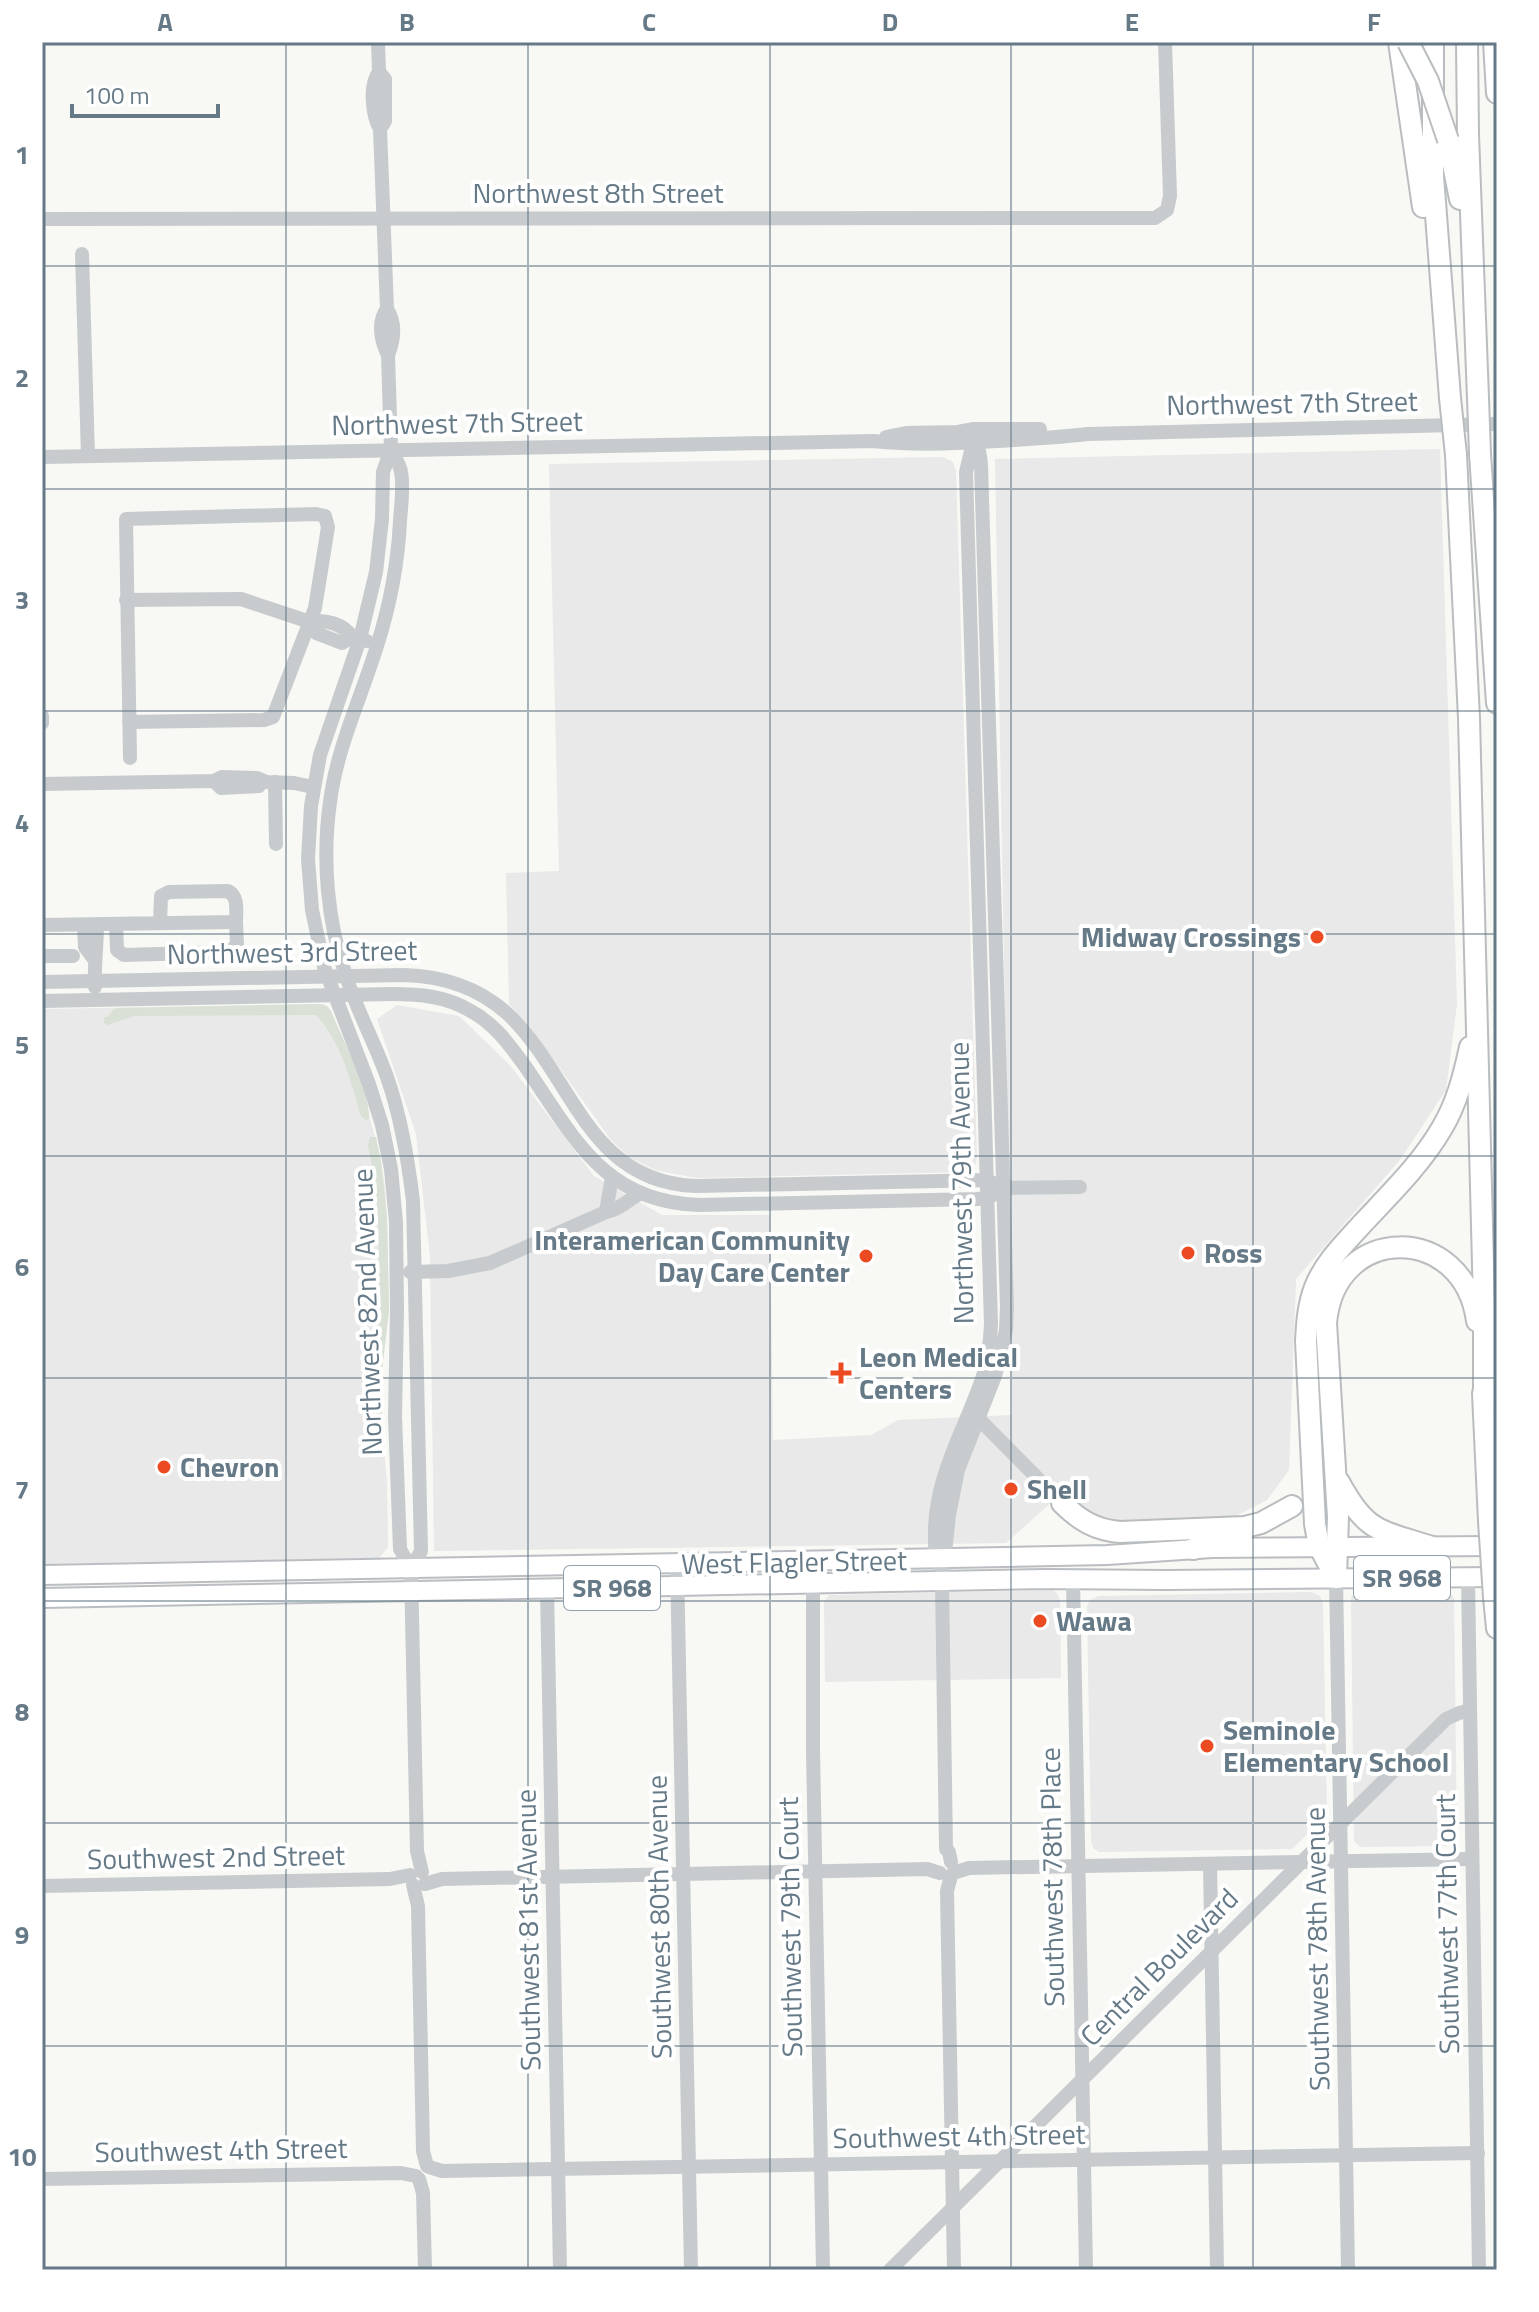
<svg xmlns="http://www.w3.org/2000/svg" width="1539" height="2312" font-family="'Titillium Web',sans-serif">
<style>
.built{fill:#e8e9e8}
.green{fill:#d9e0d5}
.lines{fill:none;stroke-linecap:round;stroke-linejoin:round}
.major-casing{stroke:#babec2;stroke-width:22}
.highway-casing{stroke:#b9bdc0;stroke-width:24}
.minor{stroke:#c7cbce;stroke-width:14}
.major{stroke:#fff;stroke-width:18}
.highway{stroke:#fff;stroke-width:20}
.highway-bridge-casing{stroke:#b9bdc0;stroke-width:24;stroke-linecap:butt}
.highway-bridge{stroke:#fff;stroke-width:20}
.grid{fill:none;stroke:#657987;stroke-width:2;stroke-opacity:0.55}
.poi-dot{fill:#ec4b21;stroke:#fff;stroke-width:3}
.labels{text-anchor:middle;stroke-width:8;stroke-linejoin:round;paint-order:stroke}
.shield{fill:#fff;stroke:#93a1ab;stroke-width:2}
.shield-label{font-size:26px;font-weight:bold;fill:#657987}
.street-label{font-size:28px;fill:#657987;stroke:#fff}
.poi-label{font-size:28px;font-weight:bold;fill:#657987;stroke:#fff;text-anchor:start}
.neatline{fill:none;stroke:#657987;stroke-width:3}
.grid-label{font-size:26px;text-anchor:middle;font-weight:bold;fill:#657987}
</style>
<rect width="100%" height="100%" fill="#f8f8f4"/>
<g class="built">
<path d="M1440 449 1457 1004 1446 1090 1400 1160 1296 1279 1289 1470 1267 1500 1218 1525 1109 1528 1063 1492 1006 1543 434 1551 430 1257 416 1134 377 1019 397 1005 459 1016 509 1064 594 1176 662 1215H770L773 1440 871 1435 898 1420 1012 1415 995 459Z"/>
<path d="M943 457 953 462 956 471 977 1157 975 1167 967 1172 696 1178 655 1170 629 1157 611 1140 528 1024 509 1004 506 873 559 871 549 464Z"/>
<path d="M321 1004 327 1006 331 1011 362 1088 381 1161 385 1187 387 1217 389 1311 382 1370V1428L387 1482 388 1547 379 1558 42 1564V1009Z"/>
<path d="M1446 1589 1454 1598 1457 1840 1455 1843 1447 1846 1360 1847 1354 1841 1351 1597 1359 1591Z"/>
<path d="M1052 1590 1057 1593 1060 1600 1061 1678 825 1682 824 1601 829 1595Z"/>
<path d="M1311 1592 1320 1596 1323 1603 1327 1815 1292 1849 1099 1852 1093 1848 1091 1841 1087 1607 1090 1600 1099 1596Z"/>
</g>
<g class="green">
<path d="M321 1004 327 1006 331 1011C342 1038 371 1093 369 1119L365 1120 361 1116C351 1082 341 1041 316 1015L134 1016 108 1025 104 1023V1017H107L113 1010 117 1008Z"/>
<path d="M370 1137H376L381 1161 387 1217 389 1311 382 1370V1428L379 1434 374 1430 371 1418C373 1328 389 1234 368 1146Z"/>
</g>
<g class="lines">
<defs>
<g id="major">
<path d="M42 1575 1107 1555 1212 1548 1497 1546"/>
<path d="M42 1598 1046 1579 1166 1580 1497 1577"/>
</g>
<g id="highway">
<path d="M1399 42 1423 207"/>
<path d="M1433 42V176L1450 398"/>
<path d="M1467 42 1468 135 1478 398"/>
<path d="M1494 42 1497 93"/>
<path d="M1448 140 1460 199"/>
<path d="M1480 454 1497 703"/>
<path d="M1456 455 1469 718 1484 1304V1404"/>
<path d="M1483 1393 1489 1521"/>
<path d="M1339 1482C1367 1534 1380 1530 1432 1547"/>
<path d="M1062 1503C1079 1520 1095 1530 1120 1532L1245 1527 1261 1523 1292 1506"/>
<path d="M1193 1549 1242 1537"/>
<path d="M1336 1578 1338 1517 1326 1323C1335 1222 1464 1223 1477 1321"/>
<path d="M1336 1578 1319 1546 1315 1524 1306 1341C1307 1323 1308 1305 1315 1287 1325 1262 1345 1243 1363 1223 1391 1193 1421 1164 1442 1128 1457 1103 1464 1075 1470 1047"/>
<path d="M1494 1597 1497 1628"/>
</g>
</defs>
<use href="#major" class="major-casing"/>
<use href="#highway" class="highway-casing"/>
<g class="minor">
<path d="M378 42 379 72"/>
<path d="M380 129 385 121V79L379 72C369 85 372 115 380 129L387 309"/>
<path d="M42 219 1155 218 1167 210 1170 196 1165 42"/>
<path d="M82 254 88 456"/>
<path d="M388 355C381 341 377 322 387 309 396 323 394 340 388 355L391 450 383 472 382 519 376 572 360 639 320 755 311 806 308 859 312 910 324 967 369 1084 382 1125 391 1169 396 1222 397 1310 395 1417 400 1549 411 1569"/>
<path d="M886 437 906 433 958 432 974 429H1040"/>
<path d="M391 450C395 457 400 465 401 472 404 487 401 505 400 521 398 563 390 605 377 646 361 698 337 747 330 802 322 859 327 921 346 976 357 1011 375 1043 387 1077 401 1117 408 1159 413 1201L421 1551 411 1569 417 1851 422 1872"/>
<path d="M42 457 873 441C920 446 967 443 1015 440 1040 438 1064 437 1088 434L1497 424"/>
<path d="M126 600 241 599 310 622"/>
<path d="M352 637 342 643 316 633 310 622C325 619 344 624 352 637L367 641"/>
<path d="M42 716V723"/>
<path d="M129 722 264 720 273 717 315 608 328 527 325 516 316 514 126 519 130 758"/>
<path d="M214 781 221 788 259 786"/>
<path d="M275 782 276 844"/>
<path d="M42 784 214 781 222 777 257 778 266 782 294 783 313 787"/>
<path d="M116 924 117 950 124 955 229 952 237 945 236 922"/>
<path d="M42 925 236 922C236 911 239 897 228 891L169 892 161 896 160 923"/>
<path d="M84 925 85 947 94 959"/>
<path d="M42 956H73"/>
<path d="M42 982 404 975C443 976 480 988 510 1016 574 1079 588 1182 696 1186L987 1180 1003 1188 1080 1187"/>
<path d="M95 987C94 965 97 946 97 924"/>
<path d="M42 1001 392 994C419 994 445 996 469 1010 494 1023 509 1044 525 1066 573 1136 603 1202 699 1205L977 1199 988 1198 996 1193"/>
<path d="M606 1212 612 1177"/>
<path d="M410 1272 448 1271 490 1263 606 1212C619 1210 629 1199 641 1193"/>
<path d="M979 1419 1062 1503"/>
<path d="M677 1564 691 2270"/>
<path d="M938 1565C934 1553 935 1540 935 1528 937 1471 967 1426 984 1373 989 1357 990 1341 991 1324L966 472 971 451 977 442"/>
<path d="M1336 1578 1348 2270"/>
<path d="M1468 1578 1479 2270"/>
<path d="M1073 1579 1086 2270"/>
<path d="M813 1584V1751L823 2270"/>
<path d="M547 1589 560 2270"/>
<path d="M951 1862 949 1852 946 1849 942 1581 949 1515 958 1470 995 1376 1006 1330 1007 1307 981 465C980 448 976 435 958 432"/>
<path d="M1210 1864 1217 2270"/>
<path d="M953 1873 969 1868 1472 1859"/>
<path d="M951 1876 947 1891 954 2270"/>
<path d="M425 1884 442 1879 927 1869 940 1873"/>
<path d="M413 1885 418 1906 423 2151 427 2166"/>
<path d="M42 1886 390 1879 410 1875"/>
<path d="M429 2167 442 2171 1478 2153"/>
<path d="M42 2179 401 2173 416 2176"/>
<path d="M419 2179 423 2193 425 2270"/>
<path d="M890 2270 1446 1719 1459 1713 1470 1710"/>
</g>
<use href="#major" class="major"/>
<use href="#highway" class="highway"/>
<defs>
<g id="highway-bridge">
<path d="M1408 42 1428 81 1448 140"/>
<path d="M1450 398 1456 455"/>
<path d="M1478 398 1480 454"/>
<path d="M1489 1521 1494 1597"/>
</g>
</defs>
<use href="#highway-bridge" class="highway-bridge-casing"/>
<use href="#highway-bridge" class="highway-bridge"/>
</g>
<path class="grid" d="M286 42V2270M528 42V2270M770 42V2270M1011 42V2270M1253 42V2270M42 266H1497M42 489H1497M42 711H1497M42 934H1497M42 1156H1497M42 1378H1497M42 1601H1497M42 1823H1497M42 2046H1497"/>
<g class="poi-dot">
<circle cx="1317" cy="937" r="8"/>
<circle cx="1188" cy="1253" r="8"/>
<circle cx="866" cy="1256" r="8"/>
<path d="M837 1361h8v8h8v8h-8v8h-8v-8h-8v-8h8z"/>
<circle cx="164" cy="1467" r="8"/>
<circle cx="1011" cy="1489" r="8"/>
<circle cx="1040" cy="1621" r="8"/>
<circle cx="1207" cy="1746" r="8"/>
</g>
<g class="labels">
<g class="shield">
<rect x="1354" y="1556" width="96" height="44" rx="6"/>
<rect x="564" y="1566" width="96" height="44" rx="6"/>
</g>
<g class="shield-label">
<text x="1402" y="1587">SR 968</text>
<text x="612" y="1597">SR 968</text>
</g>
<g class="street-label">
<text x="598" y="203">Northwest 8th Street</text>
<text transform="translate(1292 403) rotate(-1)" y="10">Northwest 7th Street</text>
<text transform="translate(457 423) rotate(-1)" y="10">Northwest 7th Street</text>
<text transform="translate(292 952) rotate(-1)" y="10">Northwest 3rd Street</text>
<text transform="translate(961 1183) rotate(-91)" y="10">Northwest 79th Avenue</text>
<text transform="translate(367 1312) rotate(-92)" y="10">Northwest 82nd Avenue</text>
<text transform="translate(794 1562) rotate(-1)" y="10">West Flagler Street</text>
<text transform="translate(216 1857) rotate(-1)" y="10">Southwest 2nd Street</text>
<text transform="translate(1052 1877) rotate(-91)" y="10">Southwest 78th Place</text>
<text transform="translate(659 1917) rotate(-91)" y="10">Southwest 80th Avenue</text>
<text transform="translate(1447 1924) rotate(-91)" y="10">Southwest 77th Court</text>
<text transform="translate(790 1927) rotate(-91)" y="10">Southwest 79th Court</text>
<text transform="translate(528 1930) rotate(-91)" y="10">Southwest 81st Avenue</text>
<text transform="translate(1317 1949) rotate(-91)" y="10">Southwest 78th Avenue</text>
<text transform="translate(1159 1967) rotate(-45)" y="10">Central Boulevard</text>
<text transform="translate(959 2136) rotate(-1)" y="10">Southwest 4th Street</text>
<text transform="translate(221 2150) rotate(-1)" y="10">Southwest 4th Street</text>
</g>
<g class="poi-label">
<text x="1301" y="947" text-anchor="end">Midway Crossings</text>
<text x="850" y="1250" text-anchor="end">Interamerican Community<tspan x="850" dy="32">Day Care Center</tspan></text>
<text x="1204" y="1263">Ross</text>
<text x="859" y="1367">Leon Medical<tspan x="859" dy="32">Centers</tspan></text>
<text x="180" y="1477">Chevron</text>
<text x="1027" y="1499">Shell</text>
<text x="1056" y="1631">Wawa</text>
<text x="1223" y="1740">Seminole<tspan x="1223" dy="32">Elementary School</tspan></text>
</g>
</g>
<rect width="1539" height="2312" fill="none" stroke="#ffffff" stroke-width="88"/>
<path d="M72 104v12h146v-12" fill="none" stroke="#657987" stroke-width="4"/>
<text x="84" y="104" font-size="24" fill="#657987" stroke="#ffffff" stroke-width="6" paint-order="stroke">100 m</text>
<rect x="44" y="44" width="1451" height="2224" class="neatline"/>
<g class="grid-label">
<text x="165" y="31">A</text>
<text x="407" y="31">B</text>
<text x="649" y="31">C</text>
<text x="890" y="31">D</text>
<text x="1132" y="31">E</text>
<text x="1374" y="31">F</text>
<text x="22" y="164">1</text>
<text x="22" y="387">2</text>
<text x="22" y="609">3</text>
<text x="22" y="832">4</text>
<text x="22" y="1054">5</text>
<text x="22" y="1276">6</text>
<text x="22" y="1499">7</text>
<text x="22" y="1721">8</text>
<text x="22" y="1944">9</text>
<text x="22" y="2166">10</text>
</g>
</svg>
